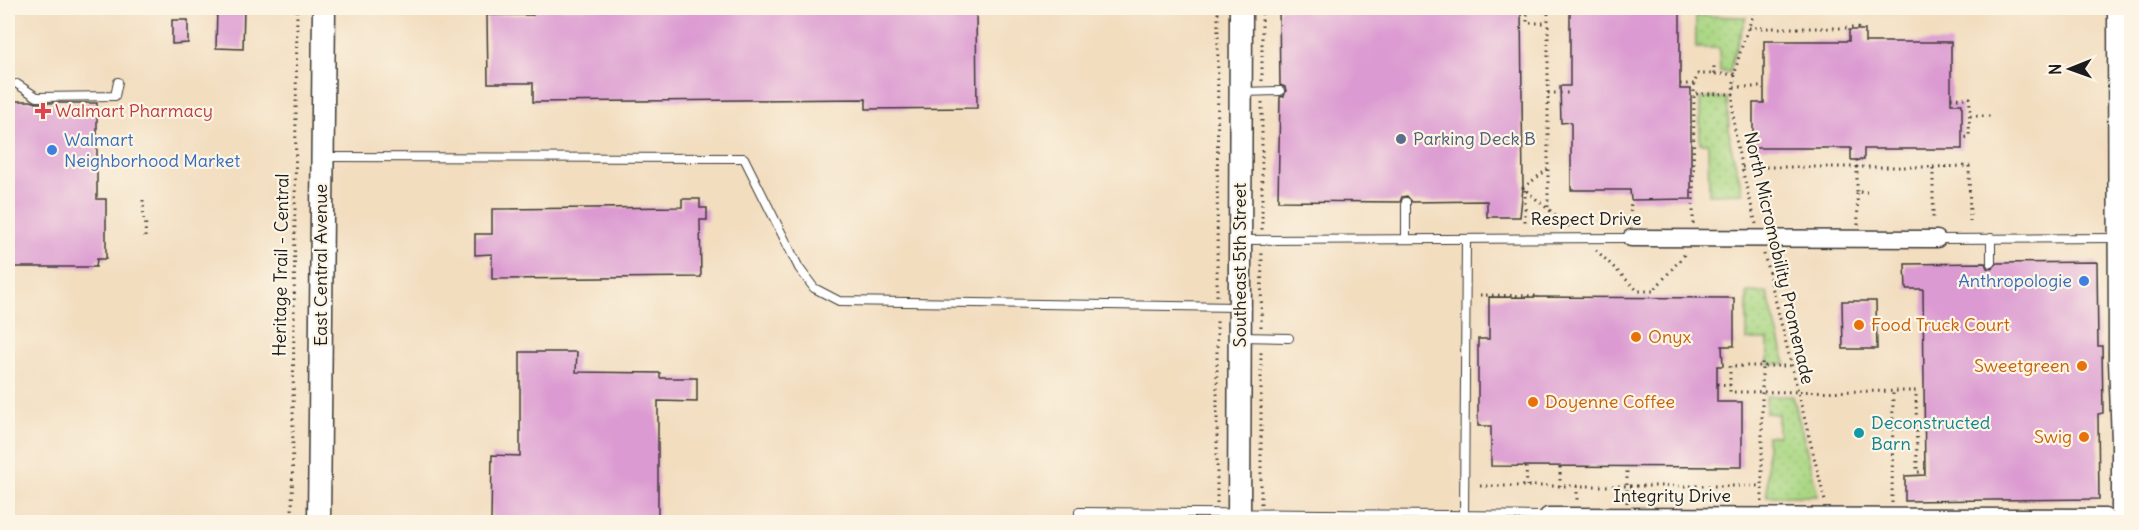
<svg xmlns="http://www.w3.org/2000/svg" width="2139" height="530" font-family="Delius,sans-serif">
<style>
.grass{fill:url(#grass-dots);stroke:#637a50;stroke-width:1.5}
.building{fill:#db9ad1}
.lines{fill:none;stroke-linecap:round;stroke-linejoin:round}
.lane-casing{stroke:#3c3934;stroke-width:10}
.street-casing{stroke:#3c3934;stroke-width:19}
.secondary-casing{stroke:#3c3934;stroke-width:25}
.path{stroke:#3c3934;stroke-width:3;stroke-dasharray:1.5 4.5;stroke-linecap:butt}
.lane{stroke:#fff;stroke-width:8}
.street{stroke:#fff;stroke-width:16}
.secondary{stroke:#fff;stroke-width:22}
.health-dot{fill:#e0444e;stroke:#fcf5e5;stroke-width:2}
.service-dot{fill:#5c6f8a;stroke:#fcf5e5;stroke-width:2}
.shop-dot{fill:#3f7fe0;stroke:#fcf5e5;stroke-width:2}
.food-dot{fill:#e8710a;stroke:#fcf5e5;stroke-width:2}
.culture-dot{fill:#0f9aa8;stroke:#fcf5e5;stroke-width:2}
.labels{text-anchor:middle;stroke-width:4.5;stroke-linejoin:round;paint-order:stroke}
.health-label{font-size:18px;fill:#be3a42;stroke:#fcf5e5;text-anchor:start}
.service-label{font-size:18px;fill:#4e5e75;stroke:#fcf5e5;text-anchor:start}
.shop-label{font-size:18px;fill:#366cbe;stroke:#fcf5e5;text-anchor:start}
.street-label{font-size:18px;fill:#1c1c1c;stroke:#fcf5e5}
.food-label{font-size:18px;fill:#c56008;stroke:#fcf5e5;text-anchor:start}
.culture-label{font-size:18px;fill:#0d838f;stroke:#fcf5e5;text-anchor:start}
</style>
<defs>
<pattern id="grass-dots" width="8" height="8" patternUnits="userSpaceOnUse" patternTransform="scale(1.5)"><rect width="8" height="8" fill="#aad784"/><path d="M2 2h.1M6 6h.1" fill="none" stroke="#92b871" stroke-width="1.8" stroke-linecap="round"/></pattern>
</defs>
<rect width="100%" height="100%" fill="#fcf5e5"/>
<filter id="ink" filterUnits="userSpaceOnUse"><feTurbulence type="fractalNoise" baseFrequency=".0167" numOctaves="2"/><feDisplacementMap in="SourceGraphic" scale="12" xChannelSelector="R" yChannelSelector="G"/><feConvolveMatrix kernelMatrix="1 2 1 2 8 2 1 2 1" color-interpolation-filters="sRGB"/></filter>
<filter id="wash" filterUnits="userSpaceOnUse"><feTurbulence type="fractalNoise" baseFrequency=".008" numOctaves="4" result="noise"/><feDisplacementMap in="SourceGraphic" scale="24" xChannelSelector="R" yChannelSelector="G"/><feGaussianBlur stdDeviation="1.35" result="paint"/><feColorMatrix in="noise" values="0 0 0 0 0 0 0 0 0 0 0 0 0 0 0 0 0 1.4 0 .05"/><feComposite in="paint" operator="in"/></filter>
<g filter="url(#wash)">
<rect width="100%" height="100%" fill="#f2ddbf"/>
<g class="grass">
<path d="M1696 16 1746 17 1733 57 1730 72H1720L1719 48H1696Z"/>
<path d="M1700 98H1727L1730 143 1743 193 1709 194 1708 143H1700Z"/>
<path d="M1747 292 1767 293 1786 364H1768V340H1747Z"/>
<path d="M1766 396H1793L1818 496H1767V436H1778V414L1766 413Z"/>
</g>
<g id="blocks">
<g class="building">
<path d="M217 8H244L243 49 216 48Z"/>
<path d="M533 8H976L977 108 866 109V99L533 102V83H488L487 15H533Z"/>
<path d="M1279 8H1521L1523 188 1520 217H1487V201L1412 202 1407 196 1402 197 1400 202 1278 201 1280 97 1284 96 1286 91 1285 87 1280 85Z"/>
<path d="M1570 8H1680V89H1691V199L1631 200 1630 190H1571V122L1561 123 1560 86H1570Z"/>
<path d="M172 20H188V43L172 44Z"/>
<path d="M1849 30H1865V42H1951V104H1962V149H1864V160H1851V148H1753V103H1764V41H1849Z"/>
<path d="M8 101H31L37 103H97V199H106V259H97L96 267H8Z"/>
<path d="M682 199H700V208H707V220H700L701 277 492 279V254L475 255V234H492V209L682 207Z"/>
<path d="M2097 262 2098 346H2102L2103 413 2098 414 2099 499 1905 501V476L1925 475 1923 289H1906L1905 264 1985 263 1987 268 1992 269 1997 263Z"/>
<path d="M1489 297 1734 298V346H1722L1723 366H1717V402H1742V467L1491 466V426H1478V339H1489Z"/>
<path d="M1842 301H1876L1877 349H1843Z"/>
<path d="M520 352H577L576 372 660 373V378H697V402L658 401V522H491L492 455 520 456Z"/>
</g>
</g>
</g>
<g filter="url(#ink)">
<use href="#blocks" fill-opacity="0" stroke="#3c3934" stroke-width="1.5"/>
<g class="lines">
<defs>
<g id="lane">
<path d="M17 84 37 97 115 96 118 82"/>
<path d="M1242 92 1280 91"/>
<path d="M323 157 744 158 799 268 814 288 839 301 1237 307"/>
<path d="M1406 239V202"/>
<path d="M1937 239 2119 238"/>
<path d="M1240 240 1631 238"/>
<path d="M1991 263V238"/>
<path d="M1240 337 1289 338"/>
<path d="M1464 516 1466 239"/>
<path d="M1079 522V512L1548 516V518"/>
</g>
<g id="street">
<path d="M1631 238 1937 239"/>
<path d="M1548 516 2105 517"/>
</g>
<g id="secondary">
<path d="M2119 8 2120 360 2123 441V522"/>
<path d="M319 522 324 8"/>
<path d="M1239 522 1241 8"/>
</g>
</defs>
<use href="#lane" class="lane-casing"/>
<use href="#street" class="street-casing"/>
<use href="#secondary" class="secondary-casing"/>
<g class="path">
<path d="M1527 8V23H1548"/>
<path d="M1749 28H1858V30"/>
<path d="M1714 74V66"/>
<path d="M1262 81V8"/>
<path d="M1680 84H1694"/>
<path d="M1734 87H1764"/>
<path d="M1548 93H1571"/>
<path d="M1734 94H1694V84L1698 74H1735"/>
<path d="M1951 98H1970L1969 137 1962 138"/>
<path d="M1262 102V231"/>
<path d="M1970 116H1993"/>
<path d="M1857 160V192"/>
<path d="M1742 167H1933V221"/>
<path d="M1933 167 1969 166 1970 221"/>
<path d="M1548 169 1523 188 1571 228"/>
<path d="M1525 190V223"/>
<path d="M143 200 144 219"/>
<path d="M1548 207V8"/>
<path d="M1630 224 1631 200"/>
<path d="M1693 224 1694 94"/>
<path d="M1756 224C1744 175 1727 125 1735 74 1739 51 1748 29 1756 8"/>
<path d="M1858 225 1857 192H1867"/>
<path d="M145 237 146 219"/>
<path d="M1596 250 1638 291H1653L1685 254"/>
<path d="M1764 254 1825 501"/>
<path d="M1480 295 1539 296 1538 297"/>
<path d="M1217 296 1218 8"/>
<path d="M1261 327 1262 249"/>
<path d="M1790 366H1730V392L1916 391 1917 472H1925"/>
<path d="M1717 384 1730 385"/>
<path d="M1526 467 1527 486"/>
<path d="M1560 467V486"/>
<path d="M1480 486H1762"/>
<path d="M1577 486V502"/>
<path d="M1762 502V359"/>
<path d="M1217 503V317"/>
<path d="M1627 503V467"/>
<path d="M1892 503 1893 391"/>
<path d="M1261 504V348"/>
<path d="M292 522 297 8"/>
</g>
<use href="#lane" class="lane"/>
<use href="#street" class="street"/>
<use href="#secondary" class="secondary"/>
</g>
</g>
<path class="health-dot" d="M40 102h6v6h6v6h-6v6h-6v-6h-6v-6h6z"/>
<circle class="service-dot" cx="1401" cy="139" r="6"/>
<g class="shop-dot">
<circle cx="52" cy="150" r="6"/>
<circle cx="2084" cy="281" r="6"/>
</g>
<g class="food-dot">
<circle cx="1859" cy="325" r="6"/>
<circle cx="1636" cy="337" r="6"/>
<circle cx="2082" cy="366" r="6"/>
<circle cx="1533" cy="402" r="6"/>
<circle cx="2084" cy="437" r="6"/>
</g>
<circle class="culture-dot" cx="1859" cy="433" r="6"/>
<g class="labels">
<g class="health-label">
<text x="55" y="117">Walmart Pharmacy</text>
</g>
<g class="service-label">
<text x="1413" y="145">Parking Deck B</text>
</g>
<g class="shop-label">
<text x="64" y="146">Walmart<tspan x="64" dy="21">Neighborhood Market</tspan></text>
<text x="2072" y="287" text-anchor="end">Anthropologie</text>
</g>
<g class="street-label">
<text x="1586" y="225">Respect Drive</text>
<text transform="translate(1779 258) rotate(77)" y="6">North Micromobility Promenade</text>
<text transform="translate(281 265) rotate(-89)" y="6">Heritage Trail - Central</text>
<text transform="translate(321 265) rotate(-90)" y="6">East Central Avenue</text>
<text transform="translate(1240 265) rotate(-90)" y="6">Southeast 5th Street</text>
<text x="1672" y="502">Integrity Drive</text>
</g>
<g class="food-label">
<text x="1871" y="331">Food Truck Court</text>
<text x="1648" y="343">Onyx</text>
<text x="2070" y="372" text-anchor="end">Sweetgreen</text>
<text x="1545" y="408">Doyenne Coffee</text>
<text x="2072" y="443" text-anchor="end">Swig</text>
</g>
<g class="culture-label">
<text x="1871" y="429">Deconstructed<tspan x="1871" dy="21">Barn</tspan></text>
</g>
</g>
<rect width="2139" height="530" fill="none" stroke="#fcf5e5" stroke-width="30"/>
<g transform="translate(2070 69) rotate(269)" stroke="#fcf5e5" stroke-width="4.5" paint-order="stroke">
<path d="M0-4.5L10 22L0 15L-10 22Z" fill="#1c1c1c"/>
<text y="-9" font-size="16" font-weight="bold" text-anchor="middle" fill="#1c1c1c">N</text>
</g>
</svg>
